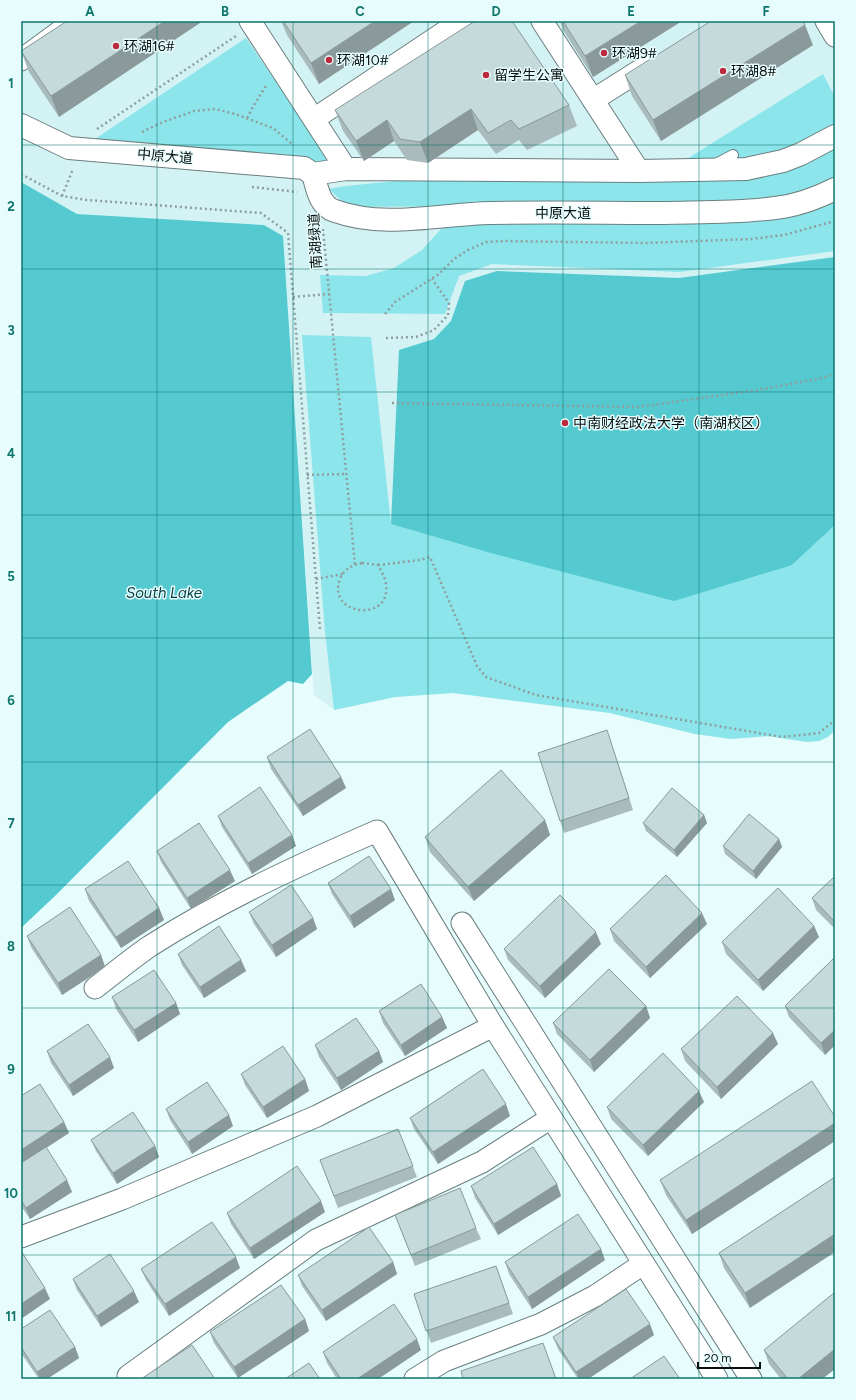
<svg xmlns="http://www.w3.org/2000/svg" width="856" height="1400" font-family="Figtree,'Noto Sans SC',sans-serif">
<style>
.built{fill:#d3f2f4}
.green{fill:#8ce5ea}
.water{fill:#54cad0}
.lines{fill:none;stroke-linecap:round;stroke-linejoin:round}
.service-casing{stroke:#6b7e7f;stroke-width:12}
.minor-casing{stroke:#6b7e7f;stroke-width:23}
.secondary-casing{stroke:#6b7e7f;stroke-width:24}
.path{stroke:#8e9e9e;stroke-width:2.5;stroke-dasharray:2 3;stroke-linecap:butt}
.service{stroke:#fff;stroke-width:10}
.minor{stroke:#fff;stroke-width:21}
.secondary{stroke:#fff;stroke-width:22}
.wall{fill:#a9bbbc}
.shaded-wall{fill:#8a9999}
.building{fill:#c5dadb;stroke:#8a9999}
.grid{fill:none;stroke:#0f766e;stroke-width:1;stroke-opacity:0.55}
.poi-dot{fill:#bc2b3d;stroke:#e7fdfd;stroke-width:1.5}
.labels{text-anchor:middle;stroke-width:3;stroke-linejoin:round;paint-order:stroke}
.poi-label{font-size:14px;fill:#080f0f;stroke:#e7fdfd;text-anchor:start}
.street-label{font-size:14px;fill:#080f0f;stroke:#e7fdfd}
.water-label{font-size:15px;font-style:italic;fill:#053f41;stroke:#e7fdfd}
.neatline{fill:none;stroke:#0f766e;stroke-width:1.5}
.grid-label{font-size:13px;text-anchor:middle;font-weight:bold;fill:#0f766e}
</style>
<rect width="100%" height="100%" fill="#e7fdfd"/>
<path class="built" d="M21 21H835V730L833 733 731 739 695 734 610 713 453 693 395 697 334 710 314 695 283 236 264 225 77 214 21 182Z"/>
<g class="green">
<path d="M246 38 331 162 86 145Z"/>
<path d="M823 74 835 97V180L820 189 754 204 348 207 329 189 346 186 447 176 685 160Z"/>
<path d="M835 195V251L680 272 492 264 459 276 445 314 323 313 320 275 366 276 394 268 422 250 449 220Z"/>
<path d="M302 335 371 337 391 524 792 565 835 525V730L828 737 819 741 807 742 768 736 731 739 695 734 610 713 453 693 395 697 334 710 325 632Z"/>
</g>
<g class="water">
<path d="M21 182 77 214 264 225 283 236 312 674 303 684 288 681 228 722 56 895 21 928Z"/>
<path d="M835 257V525L792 565 674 601 491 553 391 524 399 350 434 339 451 321 465 281 497 271 679 278Z"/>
</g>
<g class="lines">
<defs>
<path id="service" d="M716 164 733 155"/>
<g id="minor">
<path d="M250 21 346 169"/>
<path d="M542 21 639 171"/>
<path d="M826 21 835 36"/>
<path d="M21 60 74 21"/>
<path d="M593 100 650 64"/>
<path d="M314 119 461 21"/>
<path d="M462 923 751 1379"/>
<path d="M95 988C113 974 131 959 150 946 222 900 299 865 377 831L493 1026 717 1379"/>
<path d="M21 1237 122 1199 317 1116 493 1026"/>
<path d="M128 1376 316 1240 482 1162 551 1118"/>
<path d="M415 1379 444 1361 541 1324 595 1296 643 1264"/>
</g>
<g id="secondary">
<path d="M21 125 69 148 304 168 313 174 346 169 639 171 746 169 783 161 801 154 835 136"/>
<path d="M313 174C317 187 319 206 335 211 385 229 439 214 491 213 548 212 606 213 663 213 700 212 738 213 775 208 795 206 817 198 835 189"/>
</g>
</defs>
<use href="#service" class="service-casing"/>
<use href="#minor" class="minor-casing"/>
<use href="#secondary" class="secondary-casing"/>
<g class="path">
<path d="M247 118 254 105 267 84"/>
<path d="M97 129 236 36"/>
<path d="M142 132 163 122 194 111 215 109 235 114 273 128 292 144"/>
<path d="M21 174 62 196 87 200 261 213 288 233 320 629"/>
<path d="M252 187 297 192"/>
<path d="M62 196 73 169"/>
<path d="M323 229 355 565"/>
<path d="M293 297 329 294"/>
<path d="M385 314 395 302 439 274 454 259 468 250 486 242 503 241 645 243 752 239 784 235 835 221"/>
<path d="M386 338 416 337 434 330 448 315 449 303 432 279"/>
<path d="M392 403 639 407 757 390 822 378 835 374"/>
<path d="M307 475 346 474"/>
<path d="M362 563 378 565C381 571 385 577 386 584 392 623 326 616 340 579 344 569 352 565 362 563Z"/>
<path d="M378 565 420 560 430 557 477 666 486 677 536 695 782 737 819 733 835 720"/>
<path d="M316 579 343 574"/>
</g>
<use href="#service" class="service"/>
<use href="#minor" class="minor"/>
<use href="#secondary" class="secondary"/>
</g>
<g class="wall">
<path d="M67 21 59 117 29 72 21 51Z"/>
<path d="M281 21H414L319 84 287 35Z"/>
<path d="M560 21H682L593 77 563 30Z"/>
<path d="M813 45 661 141 632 96 625 75Z"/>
<path d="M569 105 577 126 527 150 519 140 496 154 478 130 428 163 407 160 394 141 364 161 343 131 335 110Z"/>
<path d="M611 742 633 810 564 833 560 821Z"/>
<path d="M267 757 341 777 346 788 303 816 271 769Z"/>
<path d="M704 815 707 823 677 857 646 831 643 823Z"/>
<path d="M218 816 292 835 296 846 252 874 222 827Z"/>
<path d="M545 820 550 835 474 901 430 852 425 837Z"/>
<path d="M779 839 782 847 756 879 725 854 723 846Z"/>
<path d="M157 851 235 881 191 909 161 862Z"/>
<path d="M835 876V929L816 910 812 898Z"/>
<path d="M328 883 395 900 354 928 332 894Z"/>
<path d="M85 889 159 908 164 920 121 948 89 901Z"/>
<path d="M249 912 313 918 317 929 276 957 254 924Z"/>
<path d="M707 924 650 978 614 941 610 929Z"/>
<path d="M814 926 819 937 763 991 726 954 722 942Z"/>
<path d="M27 936 101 955 105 967 62 995 31 947Z"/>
<path d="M601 944 545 998 508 960 504 949Z"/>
<path d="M178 954 241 960 246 971 204 998 182 965Z"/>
<path d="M835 957V1045L825 1055 789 1017 785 1006Z"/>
<path d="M112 997 176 1003 180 1014 138 1042 116 1009Z"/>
<path d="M646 1006 650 1018 594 1072 557 1034 553 1023Z"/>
<path d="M379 1011 442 1017 447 1028 405 1056 383 1023Z"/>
<path d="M778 1044 721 1099 685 1061 681 1049Z"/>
<path d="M315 1045 379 1051 383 1062 341 1090 319 1057Z"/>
<path d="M47 1051 114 1068 73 1096 51 1063Z"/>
<path d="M241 1074 305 1079 309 1091 267 1118 245 1085Z"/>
<path d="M21 1096 64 1122 69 1133 46 1148 72 1192 30 1219 21 1206Z"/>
<path d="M704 1102 648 1156 611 1119 607 1107Z"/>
<path d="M166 1109 233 1126 192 1154 170 1120Z"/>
<path d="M510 1116 438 1164 414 1129 410 1118Z"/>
<path d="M835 1117V1141L692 1234 666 1195 660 1180Z"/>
<path d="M398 1129 417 1177 338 1208 320 1160Z"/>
<path d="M91 1140 155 1146 159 1157 117 1184 96 1151Z"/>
<path d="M835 1177 750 1308 724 1268 719 1253Z"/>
<path d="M557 1184 561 1196 498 1235 475 1198 471 1186Z"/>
<path d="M325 1212 254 1259 231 1224 227 1213Z"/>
<path d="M395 1215 476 1228 481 1239 415 1266Z"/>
<path d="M605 1260 532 1309 509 1274 505 1262Z"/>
<path d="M393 1262 397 1274 326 1321 302 1286 298 1275Z"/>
<path d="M496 1266 513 1314 431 1343 414 1294Z"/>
<path d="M240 1268 169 1316 146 1280 141 1269Z"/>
<path d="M73 1279 139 1302 101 1327 77 1290Z"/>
<path d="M305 1319 309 1331 238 1378 214 1343 210 1332Z"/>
<path d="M21 1329 75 1347 79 1358 47 1379H39L21 1353Z"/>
<path d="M654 1335 588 1379H578L558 1349 553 1337Z"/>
<path d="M421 1350 378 1379H337L327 1363 323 1352Z"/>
<path d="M764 1350 835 1369 822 1379H781L769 1364Z"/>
</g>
<g class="shaded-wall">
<path d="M165 21H203L59 117 51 96Z"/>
<path d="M375 21H414L319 84 311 63Z"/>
<path d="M641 21H682L593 77 585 56Z"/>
<path d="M805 25 813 45 661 141 653 120Z"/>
<path d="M471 109 478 130 428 163 420 142Z"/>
<path d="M387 120 394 141 364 161 356 141Z"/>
<path d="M341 777 346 788 303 816 298 805Z"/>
<path d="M704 815 707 823 677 857 674 850Z"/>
<path d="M545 820 550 835 474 901 468 887Z"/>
<path d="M292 835 296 846 252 874 248 863Z"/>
<path d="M779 839 782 847 756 879 753 871Z"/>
<path d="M230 870 235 881 191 909 187 898Z"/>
<path d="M391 889 395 900 354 928 350 916Z"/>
<path d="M159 908 164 920 121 948 116 937Z"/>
<path d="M702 913 707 924 650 978 646 967Z"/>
<path d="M313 918 317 929 276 957 272 945Z"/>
<path d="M814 926 819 937 763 991 758 980Z"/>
<path d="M596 932 601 944 545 998 540 986Z"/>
<path d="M101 955 105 967 62 995 58 983Z"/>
<path d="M241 960 246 971 204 998 200 987Z"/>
<path d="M176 1003 180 1014 138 1042 134 1030Z"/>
<path d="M646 1006 650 1018 594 1072 590 1060Z"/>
<path d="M442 1017 447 1028 405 1056 401 1045Z"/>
<path d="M835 1030V1045L825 1055 821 1043Z"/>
<path d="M773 1033 778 1044 721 1099 717 1087Z"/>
<path d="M379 1051 383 1062 341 1090 337 1078Z"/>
<path d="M110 1057 114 1068 73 1096 69 1085Z"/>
<path d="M305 1079 309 1091 267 1118 263 1107Z"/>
<path d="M699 1091 704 1102 648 1156 643 1145Z"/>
<path d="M506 1104 510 1116 438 1164 433 1152Z"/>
<path d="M229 1115 233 1126 192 1154 188 1142Z"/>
<path d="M64 1122 69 1133 21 1164V1150Z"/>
<path d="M835 1123V1141L692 1234 686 1220Z"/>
<path d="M155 1146 159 1157 117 1184 113 1173Z"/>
<path d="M67 1180 72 1192 30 1219 26 1208Z"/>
<path d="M557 1184 561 1196 498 1235 494 1224Z"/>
<path d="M321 1201 325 1212 254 1259 250 1248Z"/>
<path d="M835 1234V1252L750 1308 745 1293Z"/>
<path d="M601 1249 605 1260 532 1309 528 1297Z"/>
<path d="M236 1257 240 1268 169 1316 165 1304Z"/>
<path d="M393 1262 397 1274 326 1321 322 1310Z"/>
<path d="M45 1288 50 1299 21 1319V1304Z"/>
<path d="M134 1291 139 1302 101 1327 97 1316Z"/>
<path d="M305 1319 309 1331 238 1378 234 1367Z"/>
<path d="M650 1324 654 1335 588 1379H579L576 1372Z"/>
<path d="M417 1339 421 1350 378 1379H357Z"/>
<path d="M75 1347 79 1358 47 1379H40L37 1372Z"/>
<path d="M835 1349V1369L822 1379H798Z"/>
</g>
<g class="building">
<path d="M67 21H165L51 96 21 51Z"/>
<path d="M283 21H375L311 63Z"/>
<path d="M475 21H512L569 105 519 129 511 120 488 133 471 109 420 142 400 139 387 120 356 141 335 110Z"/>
<path d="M563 21H641L585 56Z"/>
<path d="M711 21H803L805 25 653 120 625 75Z"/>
<path d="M310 729 341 777 298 805 267 757Z"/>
<path d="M607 730 629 798 560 821 538 753Z"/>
<path d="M501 770 545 820 468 887 425 837Z"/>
<path d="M260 787 292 835 248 863 218 816Z"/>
<path d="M672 788 704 815 674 850 643 823Z"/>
<path d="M749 814 779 839 753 871 723 846Z"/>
<path d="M199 823 230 870 187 898 157 851Z"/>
<path d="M369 856 391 889 350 916 328 883Z"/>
<path d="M128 861 159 908 116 937 85 889Z"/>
<path d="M666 875 702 913 646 967 610 929Z"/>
<path d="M835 876V922L812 898Z"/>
<path d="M291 885 313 918 272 945 249 912Z"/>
<path d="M778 888 814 926 758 980 722 942Z"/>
<path d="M560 895 596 932 540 986 504 949Z"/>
<path d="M70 907 101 955 58 983 27 936Z"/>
<path d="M219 926 241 960 200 987 178 954Z"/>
<path d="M835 957V1030L821 1043 785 1006Z"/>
<path d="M609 969 646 1006 590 1060 553 1023Z"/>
<path d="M154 970 176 1003 134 1030 112 997Z"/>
<path d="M421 984 442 1017 401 1045 379 1011Z"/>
<path d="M737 996 773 1033 717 1087 681 1049Z"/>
<path d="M356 1018 379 1051 337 1078 315 1045Z"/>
<path d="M88 1024 110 1057 69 1085 47 1051Z"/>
<path d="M283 1046 305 1079 263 1107 241 1074Z"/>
<path d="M663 1053 699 1091 643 1145 607 1107Z"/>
<path d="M483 1069 506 1104 433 1152 410 1118Z"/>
<path d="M812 1081 835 1117V1123L686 1220 660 1180Z"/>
<path d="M207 1082 229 1115 188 1142 166 1109Z"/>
<path d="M40 1084 64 1122 21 1150V1096Z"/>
<path d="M133 1112 155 1146 113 1173 91 1140Z"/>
<path d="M398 1129 413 1166 334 1196 320 1160Z"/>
<path d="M46 1147 67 1180 26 1208 21 1200V1163Z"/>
<path d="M533 1147 557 1184 494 1224 471 1186Z"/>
<path d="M297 1166 321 1201 250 1248 227 1213Z"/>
<path d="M835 1177V1234L745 1293 719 1253Z"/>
<path d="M460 1188 476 1228 411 1255 395 1215Z"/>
<path d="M578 1214 601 1249 528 1297 505 1262Z"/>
<path d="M212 1222 236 1257 165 1304 141 1269Z"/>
<path d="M369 1227 393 1262 322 1310 298 1275Z"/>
<path d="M21 1251 45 1288 21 1304Z"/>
<path d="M110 1254 134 1291 97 1316 73 1279Z"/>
<path d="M496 1266 509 1303 426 1331 414 1294Z"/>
<path d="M281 1285 305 1319 234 1367 210 1332Z"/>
<path d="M626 1289 650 1324 576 1372 553 1337Z"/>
<path d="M835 1292V1349L798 1379H788L764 1350Z"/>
<path d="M394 1304 417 1339 357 1379H341L323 1352Z"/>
<path d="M50 1310 75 1347 37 1372 21 1347V1329Z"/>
<path d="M543 1343 556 1379H463L461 1371Z"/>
<path d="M192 1345 215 1379H141Z"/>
<path d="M664 1356 680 1379H630Z"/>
<path d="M309 1363 320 1379H285Z"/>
</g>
<path class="grid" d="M157 21V1379M293 21V1379M428 21V1379M563 21V1379M699 21V1379M21 145H835M21 269H835M21 392H835M21 515H835M21 638H835M21 762H835M21 885H835M21 1008H835M21 1131H835M21 1255H835"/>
<g class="poi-dot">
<circle cx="116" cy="46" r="4"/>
<circle cx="604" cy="53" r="4"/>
<circle cx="329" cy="60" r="4"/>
<circle cx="723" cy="71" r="4"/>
<circle cx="486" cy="75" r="4"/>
<circle cx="565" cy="423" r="4"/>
</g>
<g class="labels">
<g class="poi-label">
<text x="124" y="51">环湖16#</text>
<text x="612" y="58">环湖9#</text>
<text x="337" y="65">环湖10#</text>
<text x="731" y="76">环湖8#</text>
<text x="494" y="80">留学生公寓</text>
<text x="573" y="428">中南财经政法大学（南湖校区）</text>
</g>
<g class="street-label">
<text transform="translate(165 156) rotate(5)" y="5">中原大道</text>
<text x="563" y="218">中原大道</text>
<text transform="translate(315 241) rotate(-93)" y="5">南湖绿道</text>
</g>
<g class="water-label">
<text x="164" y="598">South Lake</text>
</g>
</g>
<rect width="856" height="1400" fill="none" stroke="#e7fdfd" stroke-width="44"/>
<path d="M698 1362v6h62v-6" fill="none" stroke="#080f0f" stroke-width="2"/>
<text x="704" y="1362" font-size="12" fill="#080f0f" stroke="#e7fdfd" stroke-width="3" paint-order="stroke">20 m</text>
<rect x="22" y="22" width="812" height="1356" class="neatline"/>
<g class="grid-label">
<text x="90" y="16">A</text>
<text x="225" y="16">B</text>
<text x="360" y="16">C</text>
<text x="496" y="16">D</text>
<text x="631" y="16">E</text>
<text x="766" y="16">F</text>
<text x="11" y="88">1</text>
<text x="11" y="211">2</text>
<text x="11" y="335">3</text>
<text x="11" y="458">4</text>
<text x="11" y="581">5</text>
<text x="11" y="705">6</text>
<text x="11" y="828">7</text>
<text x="11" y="951">8</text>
<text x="11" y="1074">9</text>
<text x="11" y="1198">10</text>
<text x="11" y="1321">11</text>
</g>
</svg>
